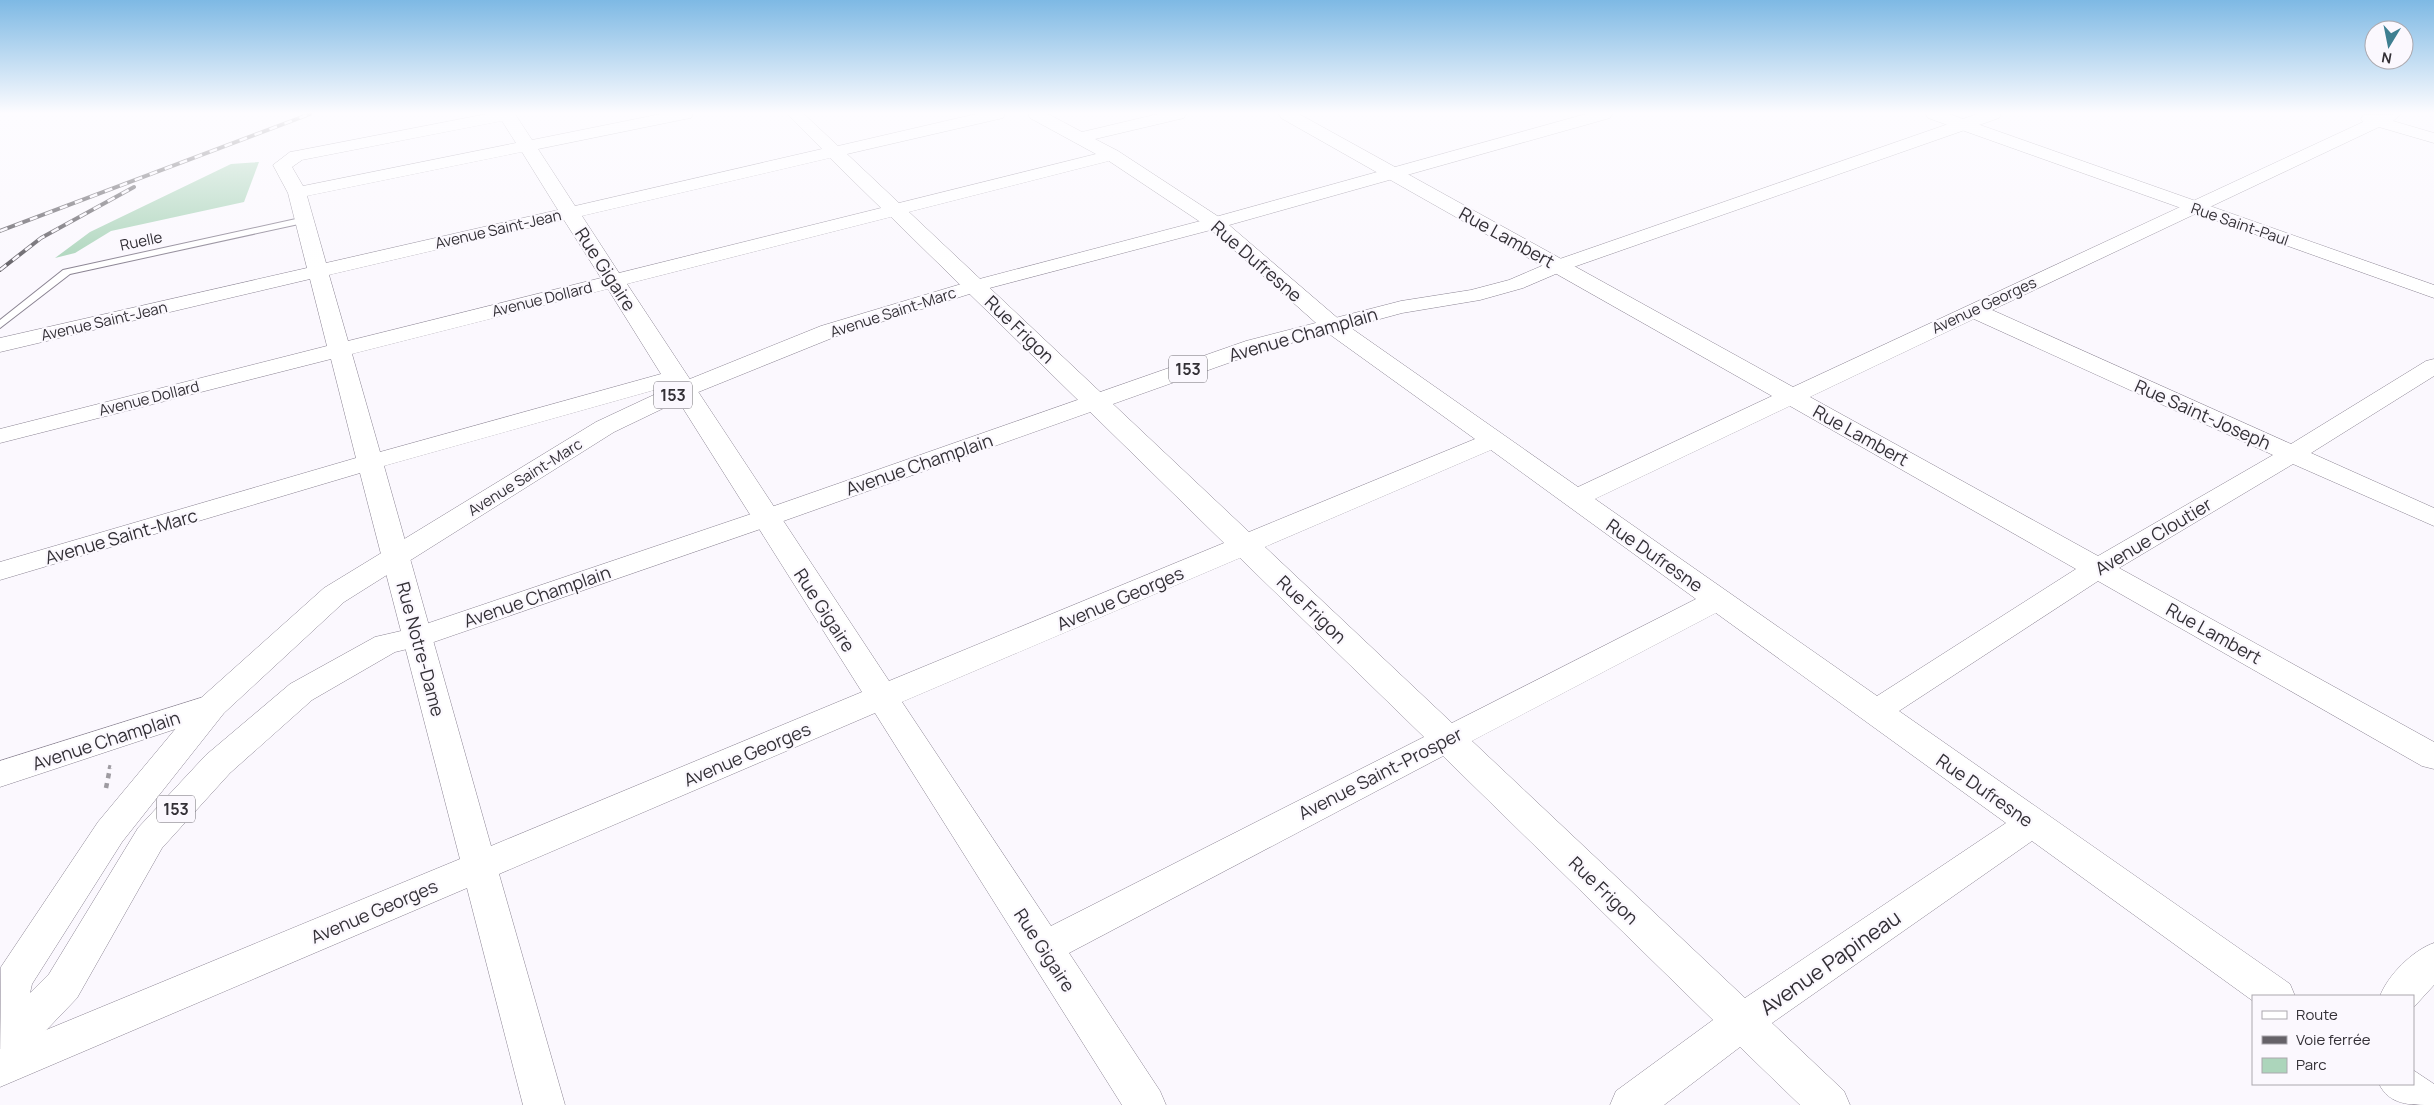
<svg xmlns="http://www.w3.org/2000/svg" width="2434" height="1105" font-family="Manrope,sans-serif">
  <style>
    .green { fill: #acd5bb }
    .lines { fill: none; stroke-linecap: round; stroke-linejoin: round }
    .service-casing { stroke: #8b8493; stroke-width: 2 }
    .minor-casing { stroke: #8b8493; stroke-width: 1 }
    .tertiary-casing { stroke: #8b8493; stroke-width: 1 }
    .primary-casing { stroke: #8b8493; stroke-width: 1 }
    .path-far1 { stroke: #9e9ba1; stroke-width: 3; stroke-dasharray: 4 4; stroke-linecap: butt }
    .path { stroke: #9e9ba1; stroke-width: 4.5; stroke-dasharray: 5 5; stroke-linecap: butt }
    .service { fill: #fff; fill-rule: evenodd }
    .minor { fill: #fff; fill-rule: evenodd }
    .tertiary { fill: #fff; fill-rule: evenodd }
    .primary { fill: #fff; fill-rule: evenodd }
    .rail-casing { stroke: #656268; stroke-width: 4 }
    .rail { stroke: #fbf8fe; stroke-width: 2.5; stroke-dasharray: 8; stroke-linecap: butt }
    .labels { text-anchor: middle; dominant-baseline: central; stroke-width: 4.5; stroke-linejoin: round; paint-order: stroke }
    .far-street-label { font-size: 15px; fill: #333036; stroke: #fbf8fe }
    .shield { fill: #fbf8fe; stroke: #6f6c72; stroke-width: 1 }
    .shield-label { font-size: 16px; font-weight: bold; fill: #333036 }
    .street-label { font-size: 18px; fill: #333036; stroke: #fbf8fe }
    .near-street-label { font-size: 21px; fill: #333036; stroke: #fbf8fe }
  </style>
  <rect width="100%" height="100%" fill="#fbf8fe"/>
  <path class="green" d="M259,162L244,202L111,231L75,253L55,258L90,232L231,164Z"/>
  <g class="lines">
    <g class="service-casing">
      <path id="service" d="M305,217L308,218V222L70,274L0,328V320L63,270Z"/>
    </g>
    <g class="minor-casing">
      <path id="minor" d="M487,114H515L532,140L661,114H693L691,118L685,119L538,149L575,206L822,149L787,114H804L838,146L976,114H1005L1003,118L847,154L899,203L1096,154L1030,118L1028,114H1048L1082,132L1158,114H1186L1184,118L1095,139L1118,151L1222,219L1341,321L1578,487L1772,396L1281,118L1279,114H1299L1793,387L2363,122L2361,119L2363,115L2401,114L2393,121L2434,133V143L2379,127L1992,310L2291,444L2426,361L2434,359V376L2311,453L2434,508V526L2293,464L2119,568L2434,742V769L2422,766L2098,581L1899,711L2290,984L2295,996H2253V1001L2032,841L1772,1023L1844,1091L1850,1105H1800L1740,1047L1664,1105H1610L1616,1091L1713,1020L1443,756L1069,953L1160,1091L1166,1105H1122L875,713L499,874L565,1105H523L467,888L0,1087V1049L460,859L360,473L0,580V562L356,458L331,359L0,443V429L327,346L310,279L0,352V338L307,268L288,193L273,165L290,152L296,151ZM502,121L516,143L303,186L292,167L302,160ZM522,152L558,210L326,263L307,196ZM830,158L881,208L619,273L582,216ZM1109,161L1208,227L1325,331L1475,439L1249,532L909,212ZM891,217L1224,543L889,681L627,284ZM564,220L601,278L348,341L329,275ZM608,289L661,374L380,452L352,354ZM1974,319L2273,455L2098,556L1810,397ZM669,386L862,692L491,846L384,466ZM1790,406L2076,569L1877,696L1595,499ZM1491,450L1696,599L1452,723L1265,547ZM1240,558L1424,737L1051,926L902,702ZM1716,613L2006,823L1745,998L1472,741Z
        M213,694L224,697L229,705L224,713L0,787V761Z
        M2434,943V985L2413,1008V996H2380C2388,975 2413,950 2434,943Z
        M2413,1070L2434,1084V1105C2408,1105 2390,1105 2379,1084H2413Z"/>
    </g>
    <g class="tertiary-casing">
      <path id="tertiary" d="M1926,114H1949L2434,285V298L1928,118Z"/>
    </g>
    <g class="primary-casing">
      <path id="primary" d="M1586,114H1612L1610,118L1222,227L982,290L837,336L691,395L614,432L344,602L224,713L122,842L32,984L30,993L49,974L138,828L206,755L290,684L375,637L414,628L757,512L1246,341L1401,301L1471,290L1509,280L1551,262L1977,114H2001L1999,118L1565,270L1523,288L1480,300L1402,313L1262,351L775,524L428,644L395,652L312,700L230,773L162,848L77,998L14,1064L0,1070L1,967L98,822L202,697L324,588L596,422L675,385L821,326L968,282L1208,219Z"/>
    </g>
    <path class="path-far1" d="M109,769L110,765"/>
    <path class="path" d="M106,788L110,768"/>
    <use href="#service" class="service"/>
    <use href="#minor" class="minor"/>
    <use href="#tertiary" class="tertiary"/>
    <use href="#primary" class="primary"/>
    <g class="rail-casing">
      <path id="rail" d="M0,231L310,114
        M0,270L41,238L134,187"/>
    </g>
    <use href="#rail" class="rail"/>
  </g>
  <linearGradient id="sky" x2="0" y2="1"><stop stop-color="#7eb9e4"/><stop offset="0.42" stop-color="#fdfcff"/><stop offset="1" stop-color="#fdfcff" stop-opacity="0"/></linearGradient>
  <rect width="2434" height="269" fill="url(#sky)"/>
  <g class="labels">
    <g class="far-street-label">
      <text transform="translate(2240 224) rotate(19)">Rue Saint-Paul</text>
      <text transform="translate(498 229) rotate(-13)">Avenue Saint-Jean</text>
      <text transform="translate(141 241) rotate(-12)">Ruelle</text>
      <text transform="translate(542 299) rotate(-14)">Avenue Dollard</text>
      <text transform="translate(1984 305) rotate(-25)">Avenue Georges</text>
      <text transform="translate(893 312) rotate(-18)">Avenue Saint-Marc</text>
      <text transform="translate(104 321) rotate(-13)">Avenue Saint-Jean</text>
      <text transform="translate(149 398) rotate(-14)">Avenue Dollard</text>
      <text transform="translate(525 477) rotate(-32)">Avenue Saint-Marc</text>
    </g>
    <g class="shield">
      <rect x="1169" y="355.5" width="38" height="27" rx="4"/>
      <rect x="654" y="381.5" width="38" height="27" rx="4"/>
      <rect x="157" y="795.5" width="38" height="27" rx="4"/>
    </g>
    <g class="shield-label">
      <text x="1188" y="369">153</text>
      <text x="673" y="395">153</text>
      <text x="176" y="809">153</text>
    </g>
    <g class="street-label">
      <text transform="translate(1507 237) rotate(29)">Rue Lambert</text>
      <text transform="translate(1257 261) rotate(41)">Rue Dufresne</text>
      <text transform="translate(606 269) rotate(57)">Rue Gigaire</text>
      <text transform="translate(1020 329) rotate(44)">Rue Frigon</text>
      <text transform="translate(1303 334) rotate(-16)">Avenue Champlain</text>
      <text transform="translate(2203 414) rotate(24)">Rue Saint-Joseph</text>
      <text transform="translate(1861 435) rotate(29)">Rue Lambert</text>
      <text transform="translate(919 464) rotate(-19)">Avenue Champlain</text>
      <text transform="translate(121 536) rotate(-16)">Avenue Saint-Marc</text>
      <text transform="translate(2153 536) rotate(-31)">Avenue Cloutier</text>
      <text transform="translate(1655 555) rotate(35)">Rue Dufresne</text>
      <text transform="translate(537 596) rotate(-19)">Avenue Champlain</text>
      <text transform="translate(1120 598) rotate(-23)">Avenue Georges</text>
      <text transform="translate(1312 609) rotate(44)">Rue Frigon</text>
      <text transform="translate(825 610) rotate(57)">Rue Gigaire</text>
      <text transform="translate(2214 633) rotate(29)">Rue Lambert</text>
      <text transform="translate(421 649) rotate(75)">Rue Notre-Dame</text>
      <text transform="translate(106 740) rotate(-18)">Avenue Champlain</text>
      <text transform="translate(747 754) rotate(-23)">Avenue Georges</text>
      <text transform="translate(1380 773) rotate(-27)">Avenue Saint-Prosper</text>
      <text transform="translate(1985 790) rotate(35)">Rue Dufresne</text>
      <text transform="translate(1604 890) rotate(44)">Rue Frigon</text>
      <text transform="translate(374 911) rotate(-23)">Avenue Georges</text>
      <text transform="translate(1045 950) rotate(57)">Rue Gigaire</text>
    </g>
    <g class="near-street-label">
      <text transform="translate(1830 962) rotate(-35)">Avenue Papineau</text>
    </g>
  </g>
  <rect x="2252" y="995" width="162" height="90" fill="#fbf8fe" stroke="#aba8ae"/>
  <rect x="2262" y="1011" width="25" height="8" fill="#ffffff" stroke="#aba8ae"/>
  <text x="2296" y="1020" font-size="15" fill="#333036">Route</text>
  <rect x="2262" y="1036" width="25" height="8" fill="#656268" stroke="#aba8ae"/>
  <text x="2296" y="1045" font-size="15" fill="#333036">Voie ferrée</text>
  <rect x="2262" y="1058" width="25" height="15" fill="#acd5bb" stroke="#aba8ae"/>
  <text x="2296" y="1070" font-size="15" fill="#333036">Parc</text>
  <g transform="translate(2389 45) rotate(190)"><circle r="24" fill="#fbf8fe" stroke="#aba8ae"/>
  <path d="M0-4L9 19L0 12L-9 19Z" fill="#3e7f91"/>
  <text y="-8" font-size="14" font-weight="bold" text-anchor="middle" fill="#333036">N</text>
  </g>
</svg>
